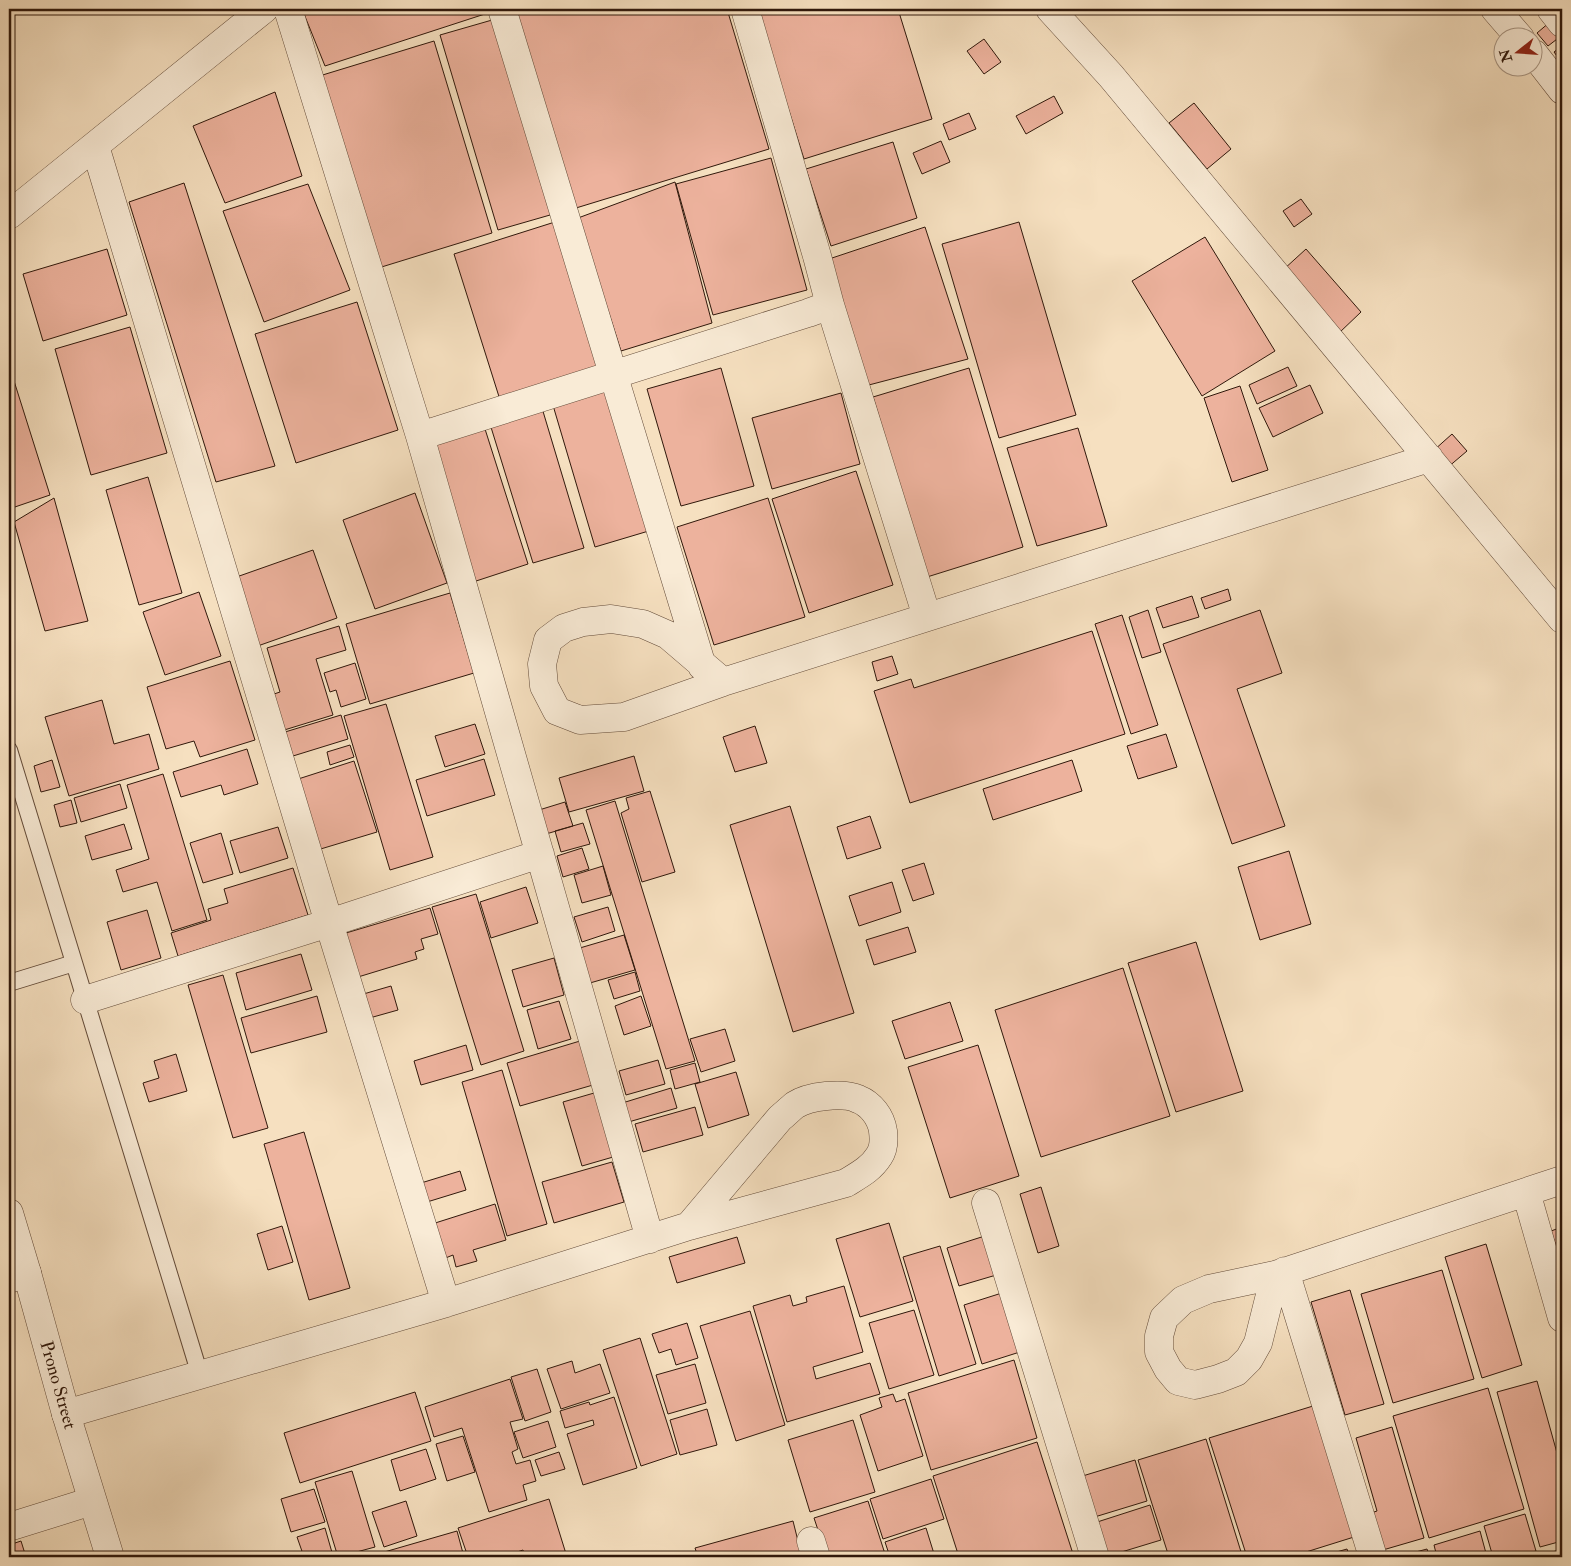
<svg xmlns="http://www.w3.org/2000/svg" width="1571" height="1566" font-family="'IM FELL Double Pica',serif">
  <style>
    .building { fill: #edb29d; stroke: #30180b }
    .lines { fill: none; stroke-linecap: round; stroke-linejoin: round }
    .service-casing { stroke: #624a38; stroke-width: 18 }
    .minor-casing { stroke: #624a38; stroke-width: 29 }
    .tertiary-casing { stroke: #624a38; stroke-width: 29 }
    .service { stroke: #f9ebd6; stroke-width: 16 }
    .minor { stroke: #f9ebd6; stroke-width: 28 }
    .tertiary { stroke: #f9ebd6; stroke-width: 28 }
    .labels { text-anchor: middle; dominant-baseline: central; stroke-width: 4.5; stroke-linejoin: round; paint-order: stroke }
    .street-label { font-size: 18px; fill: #30180b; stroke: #f9ebd6 }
  </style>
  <rect width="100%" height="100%" fill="#f6e0c0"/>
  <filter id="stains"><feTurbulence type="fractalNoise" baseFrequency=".004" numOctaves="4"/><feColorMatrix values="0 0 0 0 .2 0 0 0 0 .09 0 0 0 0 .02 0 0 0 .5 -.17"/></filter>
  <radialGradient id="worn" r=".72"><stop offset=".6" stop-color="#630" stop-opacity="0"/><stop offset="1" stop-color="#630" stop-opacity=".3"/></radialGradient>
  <path class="building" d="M302,9H490L491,12L325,66Z
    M530,9H727L769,149L576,208L517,13Z
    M757,9H898L932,119L804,159Z
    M499,18L557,213L498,230L440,35Z
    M1550,22L1561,36L1548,46L1537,33Z
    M984,39L1001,62L984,74L967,51Z
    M434,41L492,233L375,269L316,77Z
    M1562,46V63L1554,52Z
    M275,92L302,176L225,203L193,126Z
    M1054,96L1063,113L1026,134L1016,116Z
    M1194,103L1231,149L1207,169L1169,123Z
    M969,113L976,129L949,140L943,124Z
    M941,141L950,162L922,174L913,153Z
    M893,142L917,218L831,246L806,169Z
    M771,158L807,290L713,315L676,184Z
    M675,182L712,323L621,351L578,218Z
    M184,183L275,466L216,482L129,202Z
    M308,184L350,290L264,322L223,211Z
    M1301,199L1312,214L1294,227L1283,211Z
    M558,221L605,370L501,403L454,254Z
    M1019,222L1076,415L999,438L942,244Z
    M925,227L968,359L865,386L829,259Z
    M1205,237L1275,351L1202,396L1132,281Z
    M107,249L127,315L43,341L23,274Z
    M1306,249L1361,312L1339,333L1283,270Z
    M357,302L398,430L296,463L255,334Z
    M130,327L167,453L91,475L55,349Z
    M9,365L50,495L9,509Z
    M1288,367L1297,386L1257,404L1249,385Z
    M721,368L754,486L681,506L647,389Z
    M969,368L1023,547L927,577L873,397Z
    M1310,385L1323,413L1273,437L1259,408Z
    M609,386L652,530L595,547L552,402Z
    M1240,386L1268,470L1232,482L1204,398Z
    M841,393L860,464L772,489L752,418Z
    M542,408L584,548L533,563L490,424Z
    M1078,428L1107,526L1037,546L1007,448Z
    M485,429L528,564L470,583L428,447Z
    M1452,434L1467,451L1447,468L1433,451Z
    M856,471L893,585L809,613L772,499Z
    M148,477L182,593L139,605L106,490Z
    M415,493L447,583L375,609L343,520Z
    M54,498L88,621L45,631L14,522Z
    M768,498L805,617L714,645L677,527Z
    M313,550L337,618L252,648L228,580Z
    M1228,589L1231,600L1205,609L1201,598Z
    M199,592L221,656L165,675L143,612Z
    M450,593L474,673L370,704L346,624Z
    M1192,596L1199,617L1163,628L1156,608Z
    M1148,610L1161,652L1142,658L1129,617Z
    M1260,610L1282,673L1237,689L1285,826L1232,844L1163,644Z
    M1122,615L1158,725L1131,734L1095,624Z
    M339,626L346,650L316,659L333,715L281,731L271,695L280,692L267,648Z
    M1092,631L1125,734L910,803L874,691L911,679L914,688Z
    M892,656L898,674L877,681L872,662Z
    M230,661L255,740L200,757L194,741L166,749L147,687Z
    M355,663L366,699L341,707L336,690L330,692L324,673Z
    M102,700L114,744L149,734L159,769L69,796L45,717Z
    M386,704L433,857L390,870L344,716Z
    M341,715L348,739L293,756L285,732Z
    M475,724L485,754L445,767L435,736Z
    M755,726L767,763L735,772L723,737Z
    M1166,734L1177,767L1138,779L1127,746Z
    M350,745L354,757L330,765L327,752Z
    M247,749L258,784L224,795L221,785L181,797L173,772Z
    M634,756L644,791L569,812L559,778Z
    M484,759L495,795L427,816L416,780Z
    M52,760L60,787L41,792L34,766Z
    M1072,760L1082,791L993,820L983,789Z
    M354,761L377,832L314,851L292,781Z
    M163,774L207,920L172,931L157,882L123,892L116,870L149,859L127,785Z
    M120,784L127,808L81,822L74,798Z
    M650,791L675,872L642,882L621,813L629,809L626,798Z
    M71,800L77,823L60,827L54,805Z
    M615,801L695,1061L666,1069L586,810Z
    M565,802L573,826L546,834L539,810Z
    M790,806L854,1013L793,1032L730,825Z
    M870,816L881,848L847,859L837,827Z
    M583,823L590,844L561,852L555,831Z
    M124,824L132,849L92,860L85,836Z
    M278,827L288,858L240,873L230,841Z
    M221,833L233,874L203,883L190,843Z
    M582,848L589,869L563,877L557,856Z
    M1289,851L1311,924L1260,940L1238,867Z
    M924,863L934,894L913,901L902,870Z
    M603,866L611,895L582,903L574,875Z
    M293,868L308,915L178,956L171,933L211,920L208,909L228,903L224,889Z
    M892,882L901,912L859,926L849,896Z
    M526,887L538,923L491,938L480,902Z
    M476,894L524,1051L481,1065L432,907Z
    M608,907L615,931L582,942L574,917Z
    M430,908L438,934L421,939L424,949L415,952L417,959L358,977L346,933Z
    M147,910L161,958L121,970L107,922Z
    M908,927L916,952L874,965L866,940Z
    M624,935L635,970L583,985L573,950Z
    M1196,942L1243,1091L1176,1112L1128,963Z
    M301,954L312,990L246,1010L236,973Z
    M554,958L564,995L523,1007L512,970Z
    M1123,968L1170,1116L1041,1157L995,1010Z
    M635,972L640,991L614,999L608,980Z
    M223,975L268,1128L233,1138L188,985Z
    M391,986L398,1010L366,1019L360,995Z
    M317,996L327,1032L251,1053L241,1018Z
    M641,996L651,1026L624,1035L615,1006Z
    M559,1001L571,1039L538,1049L527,1010Z
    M950,1002L963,1041L905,1059L892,1021Z
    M725,1029L735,1061L701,1072L690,1039Z
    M580,1041L593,1085L520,1106L507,1063Z
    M466,1045L473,1070L421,1085L414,1061Z
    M978,1045L1019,1176L950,1198L908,1067Z
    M176,1054L187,1091L149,1102L143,1083L159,1078L154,1061Z
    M658,1060L665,1084L626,1095L619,1071Z
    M695,1063L700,1082L675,1089L670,1070Z
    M502,1070L547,1224L507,1236L462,1082Z
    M736,1072L749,1115L708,1128L695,1084Z
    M671,1088L677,1108L625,1123L619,1104Z
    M601,1091L620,1155L582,1166L563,1102Z
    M695,1107L703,1135L643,1152L635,1124Z
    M304,1132L350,1288L309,1300L264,1144Z
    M612,1162L624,1202L554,1223L542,1182Z
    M460,1171L466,1190L427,1202L421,1183Z
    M1041,1187L1059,1246L1038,1253L1020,1194Z
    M495,1204L506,1240L473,1250L477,1261L456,1267L453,1255L443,1259L432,1224Z
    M889,1223L913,1301L860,1317L836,1239Z
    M282,1226L293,1262L268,1270L257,1234Z
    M1562,1227V1264L1551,1231Z
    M991,1234L1003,1273L959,1286L947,1248Z
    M737,1237L745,1263L677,1283L669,1257Z
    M1486,1244L1522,1365L1482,1378L1445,1257Z
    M940,1246L976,1364L939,1376L903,1257Z
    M1442,1270L1474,1379L1393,1403L1361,1294Z
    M844,1286L863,1352L813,1367L816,1379L870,1363L880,1394L787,1422L753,1306L790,1295L793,1306L807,1302L806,1297Z
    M1350,1290L1384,1404L1345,1415L1311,1302Z
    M1005,1292L1023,1351L982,1364L964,1305Z
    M914,1310L934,1375L889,1389L869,1323Z
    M750,1311L785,1425L736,1441L700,1326Z
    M687,1323L698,1358L676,1365L671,1349L659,1353L652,1334Z
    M640,1338L677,1454L641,1466L603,1350Z
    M1014,1360L1037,1438L931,1470L908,1393Z
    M572,1361L575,1373L600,1364L610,1393L561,1409L547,1369Z
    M695,1364L706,1403L668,1414L656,1375Z
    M537,1369L551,1412L525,1421L511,1377Z
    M510,1379L523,1419L510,1422L518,1449L512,1452L516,1464L530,1460L536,1481L523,1485L527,1500L489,1512L462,1428L434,1437L425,1407Z
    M1537,1381L1562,1471V1541L1540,1547L1497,1392Z
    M1488,1388L1524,1509L1429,1538L1393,1416Z
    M415,1392L431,1441L300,1483L284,1433Z
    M893,1394L896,1402L905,1399L923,1456L878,1471L860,1415L882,1407L879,1398Z
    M614,1397L637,1468L583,1485L567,1434L594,1425L593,1420L565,1428L560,1411L589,1402L590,1405Z
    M1313,1406L1354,1537L1290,1557H1247L1209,1438Z
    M707,1409L717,1445L680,1455L670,1420Z
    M853,1420L875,1492L810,1512L788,1440Z
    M548,1421L556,1447L523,1458L514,1432Z
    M1392,1427L1424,1538L1376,1552L1365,1515L1377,1511L1356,1438Z
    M463,1436L475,1472L447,1481L436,1444Z
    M1206,1439L1242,1555L1244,1557H1169L1138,1460Z
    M1037,1442L1074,1557H959L933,1476Z
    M426,1449L436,1479L400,1491L391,1460Z
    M559,1452L565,1469L541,1476L535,1460Z
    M1135,1460L1147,1501L1088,1519L1076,1478Z
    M352,1471L375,1547L338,1557L315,1482Z
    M931,1479L944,1519L883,1539L870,1499Z
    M314,1489L325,1522L291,1532L281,1499Z
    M549,1499L567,1557H525L523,1550L502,1557H468L458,1528Z
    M406,1501L417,1536L384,1547L372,1512Z
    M868,1501L886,1557H827L814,1518Z
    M1150,1505L1161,1540L1105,1557L1091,1524Z
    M1525,1514L1536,1551L1514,1557H1493L1484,1526Z
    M793,1521L802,1557H698L695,1548Z
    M325,1528L333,1556L304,1557L297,1537Z
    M926,1528L935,1557H890L885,1542Z
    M457,1531L464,1557H367Z
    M1480,1531L1487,1557H1437L1434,1545Z
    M21,1541L26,1557H9V1545Z
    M1347,1549L1350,1557H1319Z
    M1427,1549L1430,1557H1397Z
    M1562,1549V1557H1547L1546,1554Z"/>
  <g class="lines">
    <g class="service-casing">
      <path id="service" d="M9,750L200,1375
        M9,983L74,963"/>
    </g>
    <g class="minor-casing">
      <path id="minor" d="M288,9L420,436L650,1239
        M502,9L702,666
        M1050,9L1111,76L1562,619
        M1551,9L1562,23
        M95,146L329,923L446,1303
        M9,215L264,9
        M830,305L927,617
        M420,436L808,313L830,305L817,256L745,9
        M723,682L668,635L643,624L611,619L583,622L564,628L548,640L542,664L544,686L557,711L580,720L624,717L723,682L1429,458
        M85,1000L329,923L540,854
        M1526,1192L1562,1318
        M986,1203L1095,1557
        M1285,1271L1373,1557
        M1275,1275L1258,1343L1249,1359L1236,1372L1218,1379L1195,1385L1178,1381L1168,1369L1159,1352V1336L1164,1318L1183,1300L1209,1289L1275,1275L1562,1180
        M9,1279L27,1273
        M66,1414L446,1303L689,1226L846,1183C859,1175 871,1169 879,1156C884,1149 884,1139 883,1131C881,1117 871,1104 858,1099C843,1092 809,1096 795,1105C790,1109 785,1114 780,1118L689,1226
        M9,1527L92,1501
        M811,1541L816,1557"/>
    </g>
    <g class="tertiary-casing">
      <path id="tertiary" d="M1495,9L1520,38
        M1534,54L1562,90
        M9,1213L27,1273L66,1414L110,1557"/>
    </g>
    <use href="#service" class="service"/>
    <use href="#minor" class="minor"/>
    <use href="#tertiary" class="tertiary"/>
  </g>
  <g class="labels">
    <g class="street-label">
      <text transform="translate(58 1385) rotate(74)">Prono Street</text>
    </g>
  </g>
  <rect width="1571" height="1566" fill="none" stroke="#f6e0c0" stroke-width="30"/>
  <rect x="10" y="10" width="1551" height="1546" fill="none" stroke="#30180b" stroke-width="2.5"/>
  <rect x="15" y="15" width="1541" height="1536" fill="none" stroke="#30180b"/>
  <g transform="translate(1518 52) rotate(253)"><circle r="24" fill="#f9ebd6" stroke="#a99785"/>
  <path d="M0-4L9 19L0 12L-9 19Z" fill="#8f2418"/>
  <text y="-8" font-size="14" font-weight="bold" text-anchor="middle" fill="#30180b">N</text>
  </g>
  <rect width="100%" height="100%" filter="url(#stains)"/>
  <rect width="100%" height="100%" fill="url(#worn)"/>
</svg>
